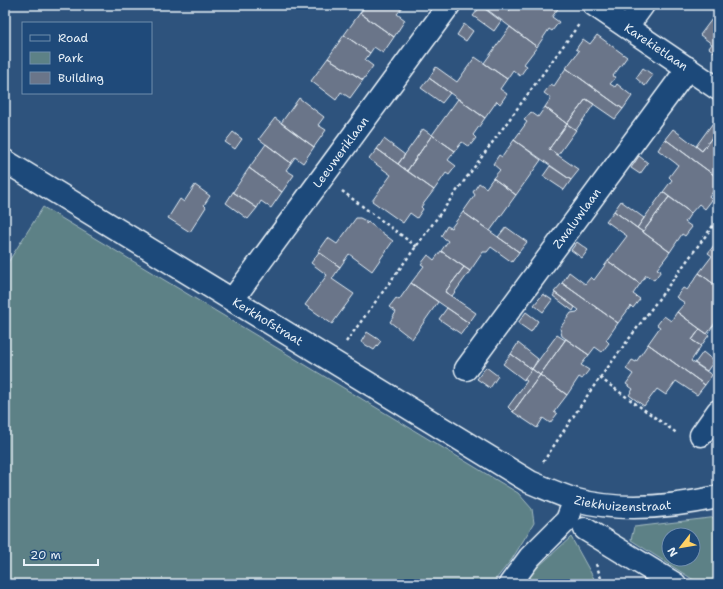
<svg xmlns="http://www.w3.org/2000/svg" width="723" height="589" font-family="'Shantell Sans',sans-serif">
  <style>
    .green { fill: #5d8186; stroke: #a2b9bf; fill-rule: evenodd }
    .building { fill: #6a7589; stroke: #e8f1f8 }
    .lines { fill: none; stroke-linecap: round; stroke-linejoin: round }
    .minor-casing { stroke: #e8f1f8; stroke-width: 25 }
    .path { stroke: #e8f1f8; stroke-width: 2.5; stroke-dasharray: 3 3; stroke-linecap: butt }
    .minor { stroke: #1f4a7a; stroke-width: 22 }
    .labels { text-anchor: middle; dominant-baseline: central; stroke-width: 3; stroke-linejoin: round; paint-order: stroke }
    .street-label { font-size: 12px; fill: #e8f1f8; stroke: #1f4a7a }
  </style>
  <rect width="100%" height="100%" fill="#2e537d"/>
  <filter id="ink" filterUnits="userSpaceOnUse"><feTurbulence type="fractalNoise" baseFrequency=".025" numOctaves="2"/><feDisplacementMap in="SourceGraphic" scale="8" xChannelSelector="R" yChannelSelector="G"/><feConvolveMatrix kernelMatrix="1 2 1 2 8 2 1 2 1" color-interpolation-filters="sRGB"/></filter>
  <g filter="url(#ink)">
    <path class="green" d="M43,207L518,493L532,509L534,523L512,559L492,584H5V267Z
      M718,517V584H700L631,540L634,527ZM669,535H693V559H669Z
      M571,537L597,584H522L527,577Z"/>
    <path class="building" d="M366,5H400L403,7L397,14L405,20L394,37L360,13Z
      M481,5H501L509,11L513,5H555L559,7L552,17L559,22L552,31L549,29L537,47Z
      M481,6L501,21L494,31L473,16Z
      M718,11V53L717,54L709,48L712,44L700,35Z
      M360,13L394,37L383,53L374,47L370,53L344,35Z
      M464,24L473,31L466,41L457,35Z
      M510,27L537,47L524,64L527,66L520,76L513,70L507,79L484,63Z
      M344,35L370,53L365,60L373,66L363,80L328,58Z
      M597,35L627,57L613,76L616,77L610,84L615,87L617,84L632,96L623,109L566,68L579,51L576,49L583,39L590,44Z
      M475,57L507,79L500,89L507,94L500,104L497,101L485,118L429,78L436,67L457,82Z
      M328,58L363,80L350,98L341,92L336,100L311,81Z
      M566,68L623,109L615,119L586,99L567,124L545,107L551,98L544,93L551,84L554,86Z
      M643,68L653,75L645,86L636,78Z
      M429,78L450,93L442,103L421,88Z
      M299,98L324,117L318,125L326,130L314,147L281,123Z
      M458,99L485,118L473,135L476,138L469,147L462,142L455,151L432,135Z
      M586,99L594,104L576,130L567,124Z
      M545,107L567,124L549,149L579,170L571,180L514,140L527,122L524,120L531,112L538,117Z
      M275,118L314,147L303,163L295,157L291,163L259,139Z
      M715,120L718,122V129L702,151L696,146Z
      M567,124L576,130L558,155L549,149Z
      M423,129L432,135L407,171L398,164Z
      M673,129L702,151L718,129V178L665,139Z
      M233,132L242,139L235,149L225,142Z
      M432,135L455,151L448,160L456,166L449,175L446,173L434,190L407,171Z
      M384,139L405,155L398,164L377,149Z
      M665,139L718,178V185L709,197L712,200L705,209L699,204L691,213L663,192L672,180L669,177L678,165L658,150Z
      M514,140L541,160L516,195L493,178L500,170L493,164L499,155L502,157Z
      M266,144L291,163L286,170L294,175L282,192L249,168Z
      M377,149L434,190L421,207L423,209L417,218L410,213L403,223L372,201L391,175L369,159Z
      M639,156L648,163L640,174L631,168Z
      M550,166L571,180L564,190L543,176Z
      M249,168L282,192L271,208L261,201L257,208L233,192Z
      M493,178L516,195L490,231L463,212L475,195L473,192L479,183L486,188Z
      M195,185L210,196L204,205L206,207L190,232L168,218L180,199L184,202Z
      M233,192L257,208L248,219L226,203Z
      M663,192L669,197L643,232L637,228Z
      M669,197L691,213L685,222L692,227L685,236L682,234L670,252L643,232Z
      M621,201L644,218L637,228L614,211Z
      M614,211L670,252L657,269L661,271L654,280L646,275L640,284L608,261L627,236L606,221Z
      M463,212L519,252L512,262L491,247L487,252H483L470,271L441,251L448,241L441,236L447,226L451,228Z
      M356,218H360L366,221V224L368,222L393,241L372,271L349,254L340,267L318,252L328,238L337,244Z
      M506,227L527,242L519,252L498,237Z
      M577,242L588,250L582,258L571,250Z
      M715,244L718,246V287L699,273L712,256L708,253Z
      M441,251L464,267L445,292L476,313L469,323L411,283L424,266L421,264L428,255L434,260Z
      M319,252L340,267L332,279L354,294L332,324L305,305L327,275L311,263Z
      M608,261L640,284L633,294L640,299L633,308L631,306L618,323L562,283L569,272L585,284L591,277L594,280Z
      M464,267L470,271L452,296L445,292Z
      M699,273L718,287V319L707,334L677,312L685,303L676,297L683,288L687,290Z
      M411,283L438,302L412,339L390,322L396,312L389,307L396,298L399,300Z
      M562,283L618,323L606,340L609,343L602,352L595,347L589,355L562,336L560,328L571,313L577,312L579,310L554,292Z
      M555,293L575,307L573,311L553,296Z
      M543,294L552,300L543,312L534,305Z
      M447,308L469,323L461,334L439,319Z
      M526,312L538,321L531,332L518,323Z
      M677,312L700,329L692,340L701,346L691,361L712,375L705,385L648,344L660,327L657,325L664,316L671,321Z
      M700,329L709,335L701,346L692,340Z
      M367,332L381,341L374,350L361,342Z
      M557,335L565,340L540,375L532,369Z
      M566,339L589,355L581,365L589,370L582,379L579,377L567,395L540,375Z
      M518,343L538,359L532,369L511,354Z
      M648,344L705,385L697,395L676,381L666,395L657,389L644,406L629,395L633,389L626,384L633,374L626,369L632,360L636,362Z
      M703,352L714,361L707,371L695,363Z
      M511,354L532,369L524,380L503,364Z
      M718,366V375L714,372Z
      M486,367L498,376L490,388L477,379Z
      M532,369L540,375L513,412L508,407L527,381L524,379Z
      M540,375L567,395L554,412L557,414L550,423L543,418L537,428L513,412Z"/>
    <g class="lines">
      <g class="minor-casing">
        <g id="minor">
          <path id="s1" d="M594,5L718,89"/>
          <path d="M627,27L643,5"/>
          <path id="s2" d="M5,161L530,482C545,488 560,495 576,500C621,512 672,507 718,497"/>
          <path id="s3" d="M233,299L449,5"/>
          <path id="s4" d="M466,369L688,68"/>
          <path d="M701,435L718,411"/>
          <path d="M585,529L675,584"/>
          <path d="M510,584L530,557L567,520L575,500"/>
        </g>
      </g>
      <path class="path" d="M342,191L417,247
        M346,342L580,23
        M600,378L678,434
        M543,462L591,390L718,219
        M596,564L603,584"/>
      <use href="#minor" class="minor"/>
    </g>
  </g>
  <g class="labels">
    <g class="street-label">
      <text stroke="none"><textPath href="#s1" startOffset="75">Karekietlaan</textPath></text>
      <text stroke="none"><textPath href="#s3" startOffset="182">Leeuweriklaan</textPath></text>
      <text stroke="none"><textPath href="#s4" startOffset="187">Zwaluwlaan</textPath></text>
      <text stroke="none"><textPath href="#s2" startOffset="308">Kerkhofstraat</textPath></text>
      <text stroke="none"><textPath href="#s2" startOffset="712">Ziekhuizenstraat</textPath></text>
    </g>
  </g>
  <rect width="723" height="589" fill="none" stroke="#1f4a7a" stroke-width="20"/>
  <rect x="10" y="10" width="703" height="569" fill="none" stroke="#e8f1f8" stroke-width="1.5" filter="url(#ink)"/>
  <rect x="22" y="22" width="130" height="72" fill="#1f4a7a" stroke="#6f8dac"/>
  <rect x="30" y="35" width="20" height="6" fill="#1f4a7a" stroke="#6f8dac"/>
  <text x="58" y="42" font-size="12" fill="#e8f1f8">Road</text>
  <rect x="30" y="52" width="20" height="12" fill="#5d8186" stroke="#6f8dac"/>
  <text x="58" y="62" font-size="12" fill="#e8f1f8">Park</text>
  <rect x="30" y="72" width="20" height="12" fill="#6a7589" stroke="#6f8dac"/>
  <text x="58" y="82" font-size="12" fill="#e8f1f8">Building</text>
  <g transform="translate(681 547) rotate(239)"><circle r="19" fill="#1f4a7a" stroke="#6f8dac"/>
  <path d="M0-3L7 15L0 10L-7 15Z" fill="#ffd166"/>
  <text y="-6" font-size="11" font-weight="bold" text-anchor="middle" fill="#e8f1f8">N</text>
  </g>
  <path d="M24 559v6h74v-6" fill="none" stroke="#e8f1f8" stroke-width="2"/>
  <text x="30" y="559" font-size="12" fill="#e8f1f8" stroke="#1f4a7a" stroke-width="3" paint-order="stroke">20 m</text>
</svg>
